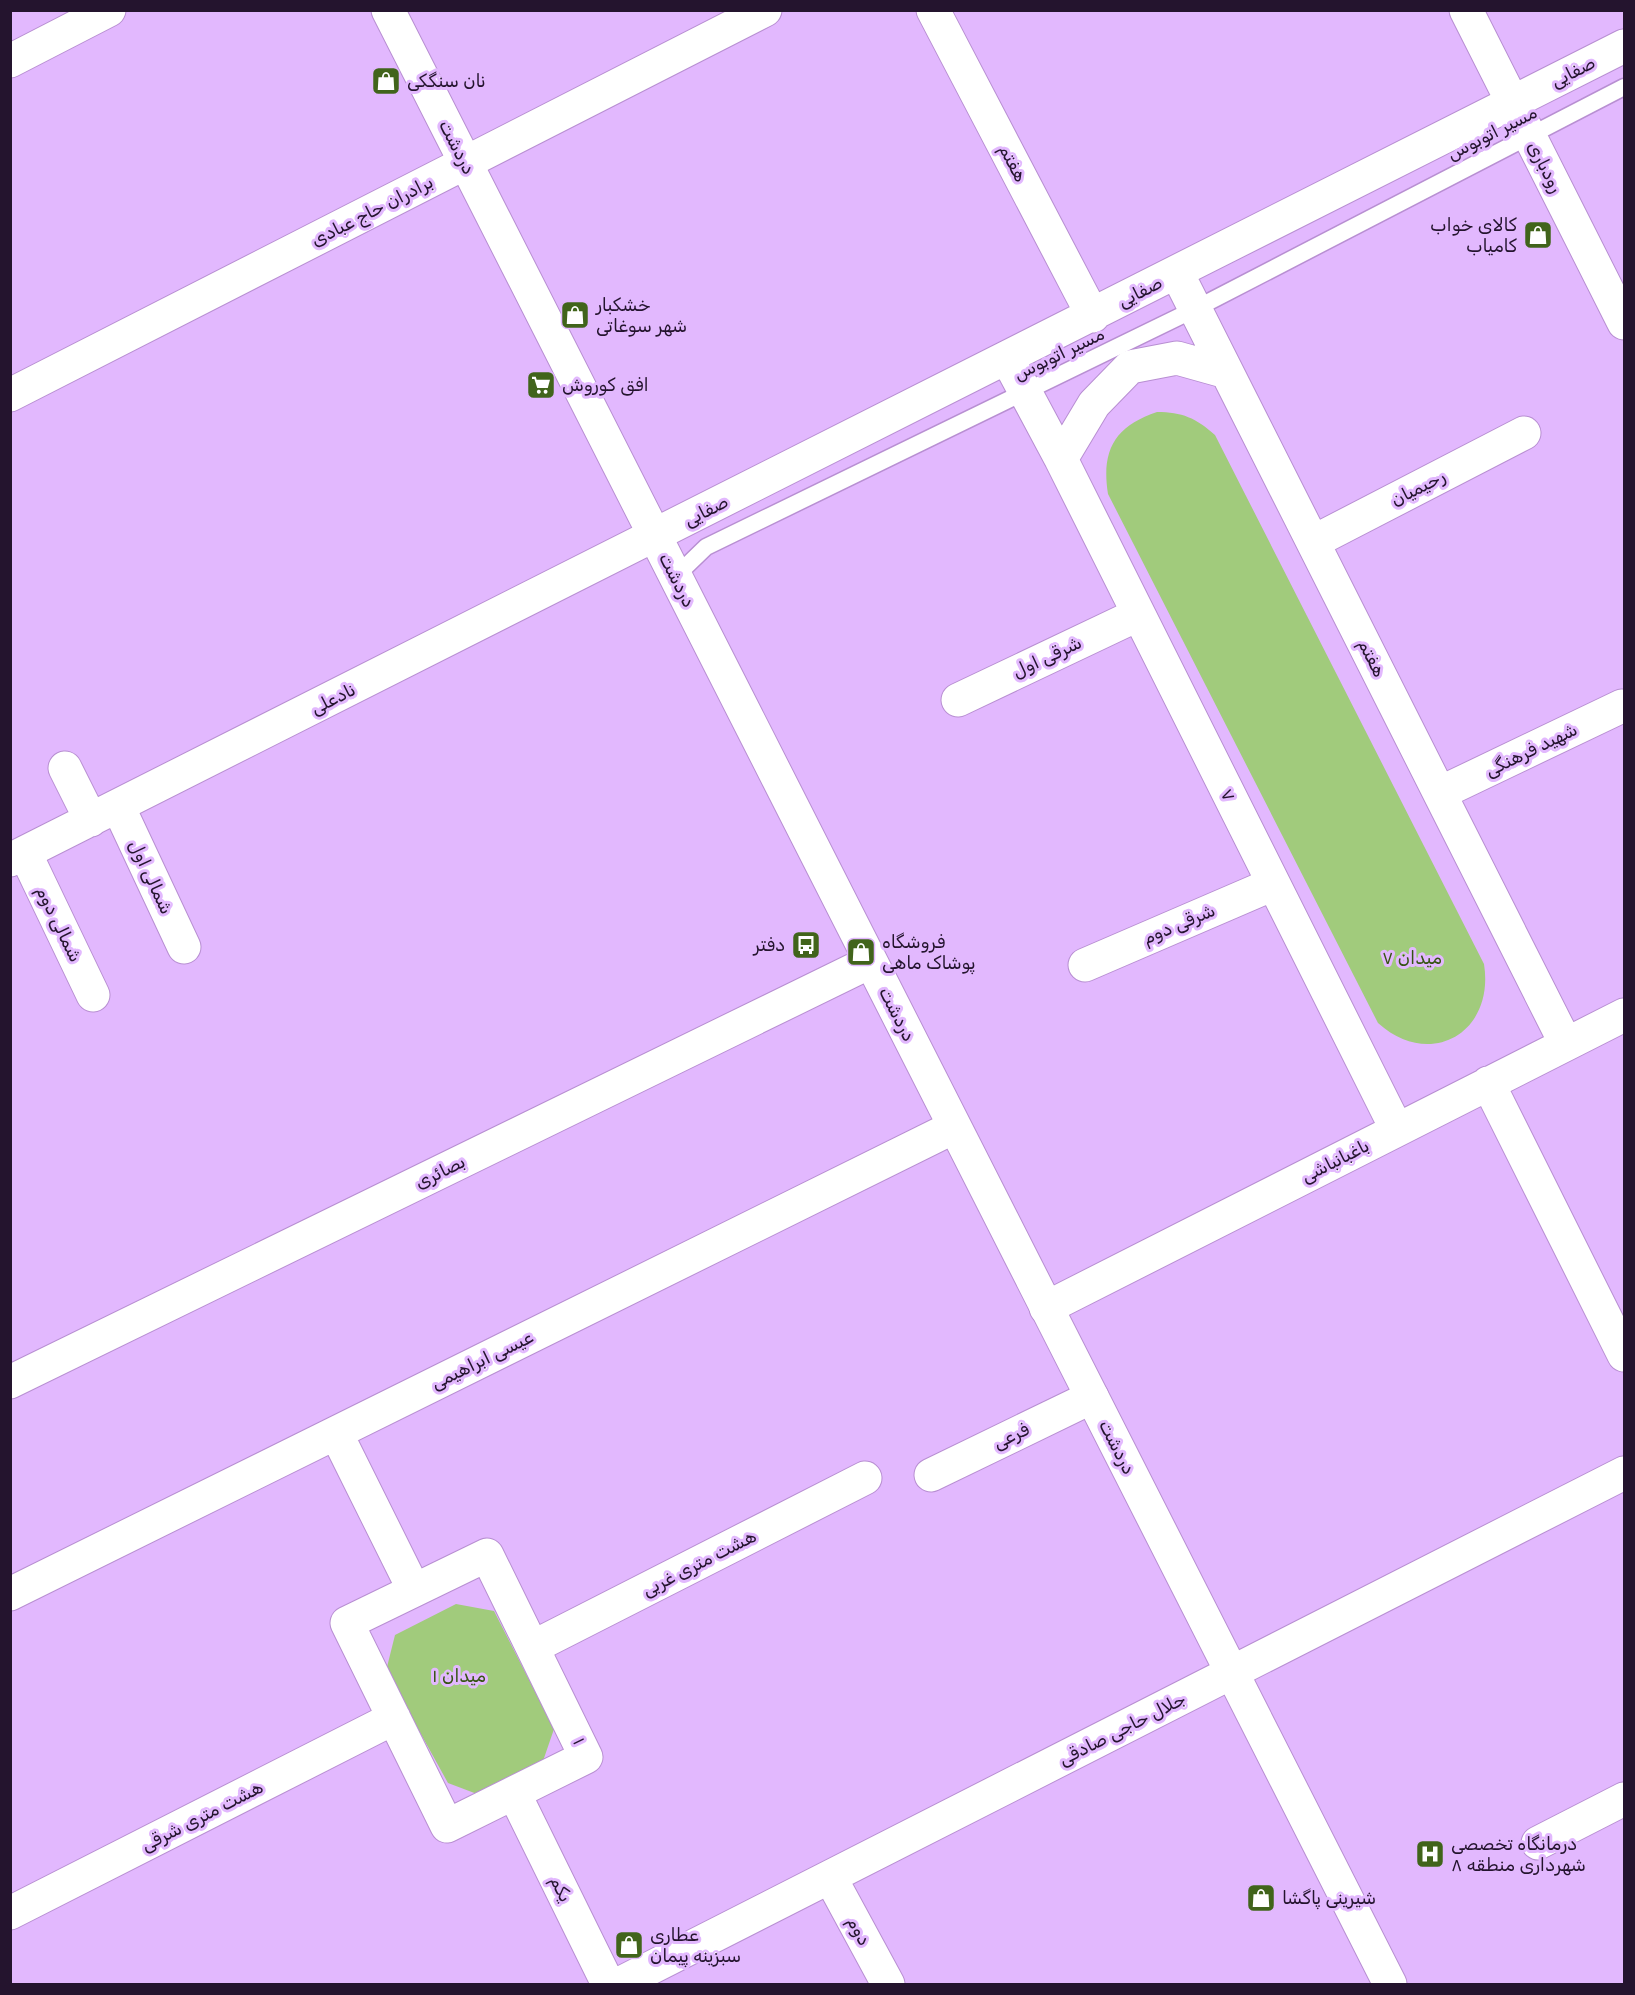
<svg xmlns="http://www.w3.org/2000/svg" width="1635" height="1995" font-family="Rubik,'Noto Naskh Arabic',sans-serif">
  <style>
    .park { fill: #a1cb7c }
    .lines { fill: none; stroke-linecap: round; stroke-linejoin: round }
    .service-casing { stroke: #b88fd2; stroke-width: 19 }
    .minor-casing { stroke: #b88fd2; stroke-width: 35 }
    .secondary-casing { stroke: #b88fd2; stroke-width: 35 }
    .service { stroke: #fff; stroke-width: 16 }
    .minor { stroke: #fff; stroke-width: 33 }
    .secondary { stroke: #fff; stroke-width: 33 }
    .labels { text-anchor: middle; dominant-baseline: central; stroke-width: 6; stroke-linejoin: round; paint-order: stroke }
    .street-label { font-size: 18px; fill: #24142e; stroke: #e2b8fe }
    .poi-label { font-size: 18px; fill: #24142e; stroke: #e2b8fe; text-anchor: start }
    .park-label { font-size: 18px; fill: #355412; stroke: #e2b8fe }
  </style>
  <rect width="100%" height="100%" fill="#e2b8fe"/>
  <path class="park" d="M1157,412C1182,412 1196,418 1215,435L1484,964C1495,1033 1430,1070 1378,1023L1108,494C1101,450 1115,426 1157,412Z
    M456,1604L494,1611L554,1729L543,1761L477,1794L448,1783L386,1671L395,1635Z"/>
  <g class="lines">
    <g class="service-casing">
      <path id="service" d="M675,577L706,547L1195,309L1624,87"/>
    </g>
    <g class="minor-casing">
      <path id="minor" d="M933,10L1093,316
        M1466,10L1624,323
        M10,61L109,10
        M1177,273L1566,1044
        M1007,358L1061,459
        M1227,372L1177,358L1130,367L1094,404L1061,459L1397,1130
        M10,395L765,10
        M1313,542L1524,433
        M958,700L1137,615
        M65,768L91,820
        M1440,793L1622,706
        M118,806L184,947
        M25,853L93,995
        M10,860L1624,46
        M1085,965L1273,884
        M1488,1083L1624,1355
        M1046,1308L1624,1015
        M10,1382L870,962
        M336,1433L414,1590
        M931,1475L1092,1397
        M487,1555L586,1757L447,1826L347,1623Z
        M10,1594L954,1127
        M533,1647L865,1478
        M514,1793L608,1984
        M1538,1843L1624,1799
        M830,1877L888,1984
        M10,1913L394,1718
        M619,1984L1624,1473"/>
    </g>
    <g class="secondary-casing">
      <path id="secondary" d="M388,10L1390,1984"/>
    </g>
    <use href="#service" class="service"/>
    <use href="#minor" class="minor"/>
    <use href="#secondary" class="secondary"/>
  </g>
  <defs>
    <g id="shop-square" transform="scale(1.5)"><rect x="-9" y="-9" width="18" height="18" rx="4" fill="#41641b" stroke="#e2b8fe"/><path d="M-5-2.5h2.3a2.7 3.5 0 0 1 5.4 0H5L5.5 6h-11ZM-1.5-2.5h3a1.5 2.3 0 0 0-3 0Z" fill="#fff"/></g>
    <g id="supermarket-square" transform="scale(1.5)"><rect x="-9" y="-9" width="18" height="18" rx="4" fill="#41641b" stroke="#e2b8fe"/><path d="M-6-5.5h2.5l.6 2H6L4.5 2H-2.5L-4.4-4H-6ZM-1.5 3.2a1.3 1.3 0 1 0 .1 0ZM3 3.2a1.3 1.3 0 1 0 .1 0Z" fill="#fff"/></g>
    <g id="bus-square" transform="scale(1.5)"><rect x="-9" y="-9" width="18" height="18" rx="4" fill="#41641b" stroke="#e2b8fe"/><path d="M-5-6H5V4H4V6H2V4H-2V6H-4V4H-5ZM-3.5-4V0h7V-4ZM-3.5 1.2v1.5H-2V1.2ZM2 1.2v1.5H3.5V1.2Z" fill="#fff"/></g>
    <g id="hospital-square" transform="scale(1.5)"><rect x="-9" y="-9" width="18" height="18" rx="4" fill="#41641b" stroke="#e2b8fe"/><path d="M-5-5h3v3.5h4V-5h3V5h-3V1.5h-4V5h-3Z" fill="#fff"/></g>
  </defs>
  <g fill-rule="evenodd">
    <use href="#shop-square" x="386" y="81"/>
    <use href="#shop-square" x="1538" y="235"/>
    <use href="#shop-square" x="575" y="315"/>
    <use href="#supermarket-square" x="541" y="385"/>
    <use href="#bus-square" x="806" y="945"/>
    <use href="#shop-square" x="861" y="952"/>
    <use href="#hospital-square" x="1430" y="1854"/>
    <use href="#shop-square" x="1261" y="1898"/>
    <use href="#shop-square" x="629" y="1945"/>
  </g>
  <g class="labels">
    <g class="street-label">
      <text transform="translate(1573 72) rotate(-27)">صفایی</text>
      <text transform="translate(1492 133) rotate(-27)">مسیر اتوبوس</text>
      <text transform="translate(457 147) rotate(63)">دردشت</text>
      <text transform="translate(1013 163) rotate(62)">هفتم</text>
      <text transform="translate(1545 167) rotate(63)">رودباری</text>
      <text transform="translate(372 211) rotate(-27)">برادران حاج عبادی</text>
      <text transform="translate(1140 292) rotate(-27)">صفایی</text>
      <text transform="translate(1059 354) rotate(-26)">مسیر اتوبوس</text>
      <text transform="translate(1418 488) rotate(-27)">رحیمیان</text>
      <text transform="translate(706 511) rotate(-27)">صفایی</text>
      <text transform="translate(677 580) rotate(63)">دردشت</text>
      <text transform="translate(1047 657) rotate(-25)">شرقی اول</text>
      <text transform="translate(1372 658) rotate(63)">هفتم</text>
      <text transform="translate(333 699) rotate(-27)">نادعلی</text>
      <text transform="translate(1531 750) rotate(-26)">شهید فرهنگی</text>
      <text transform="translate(1228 795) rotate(63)">۷</text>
      <text transform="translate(151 877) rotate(65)">شمالی اول</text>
      <text transform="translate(59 924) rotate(64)">شمالی دوم</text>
      <text transform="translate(1179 924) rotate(-23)">شرقی دوم</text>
      <text transform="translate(897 1014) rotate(63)">دردشت</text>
      <text transform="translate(1335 1161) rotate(-27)">باغبانباشی</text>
      <text transform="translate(440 1172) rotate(-26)">بصائری</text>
      <text transform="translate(482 1360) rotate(-26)">عیسی ابراهیمی</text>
      <text transform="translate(1011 1436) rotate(-26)">فرعی</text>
      <text transform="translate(1117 1447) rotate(63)">دردشت</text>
      <text transform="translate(699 1563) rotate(-27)">هشت متری غربی</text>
      <text transform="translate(1122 1729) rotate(-27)">جلال حاجی صادقی</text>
      <text transform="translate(579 1741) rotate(64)">۱</text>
      <text transform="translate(202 1816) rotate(-27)">هشت متری شرقی</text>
      <text transform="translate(561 1889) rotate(64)">یکم</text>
      <text transform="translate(859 1931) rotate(62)">دوم</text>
    </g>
    <g class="poi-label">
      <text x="407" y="81">نان سنگکی</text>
      <text x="1517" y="225" text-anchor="end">کالای خواب<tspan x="1517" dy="21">کامیاب</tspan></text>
      <text x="596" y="305">خشکبار<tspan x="596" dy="21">شهر سوغاتی</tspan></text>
      <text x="562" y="385">افق کوروش</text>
      <text x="882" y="942">فروشگاه<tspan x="882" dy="21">پوشاک ماهی</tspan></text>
      <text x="785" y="945" text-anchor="end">دفتر</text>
      <text x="1451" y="1844">درمانگاه تخصصی<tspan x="1451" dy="21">شهرداری منطقه ۸</tspan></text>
      <text x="1282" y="1898">شیرینی پاگشا</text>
      <text x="650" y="1935">عطاری<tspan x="650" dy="21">سبزینه پیمان</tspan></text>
    </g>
    <g class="park-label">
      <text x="1412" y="958">میدان ۷</text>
      <text x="459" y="1676">میدان ۱</text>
    </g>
  </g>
  <rect width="1635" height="1995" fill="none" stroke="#24142e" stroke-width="24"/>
</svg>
